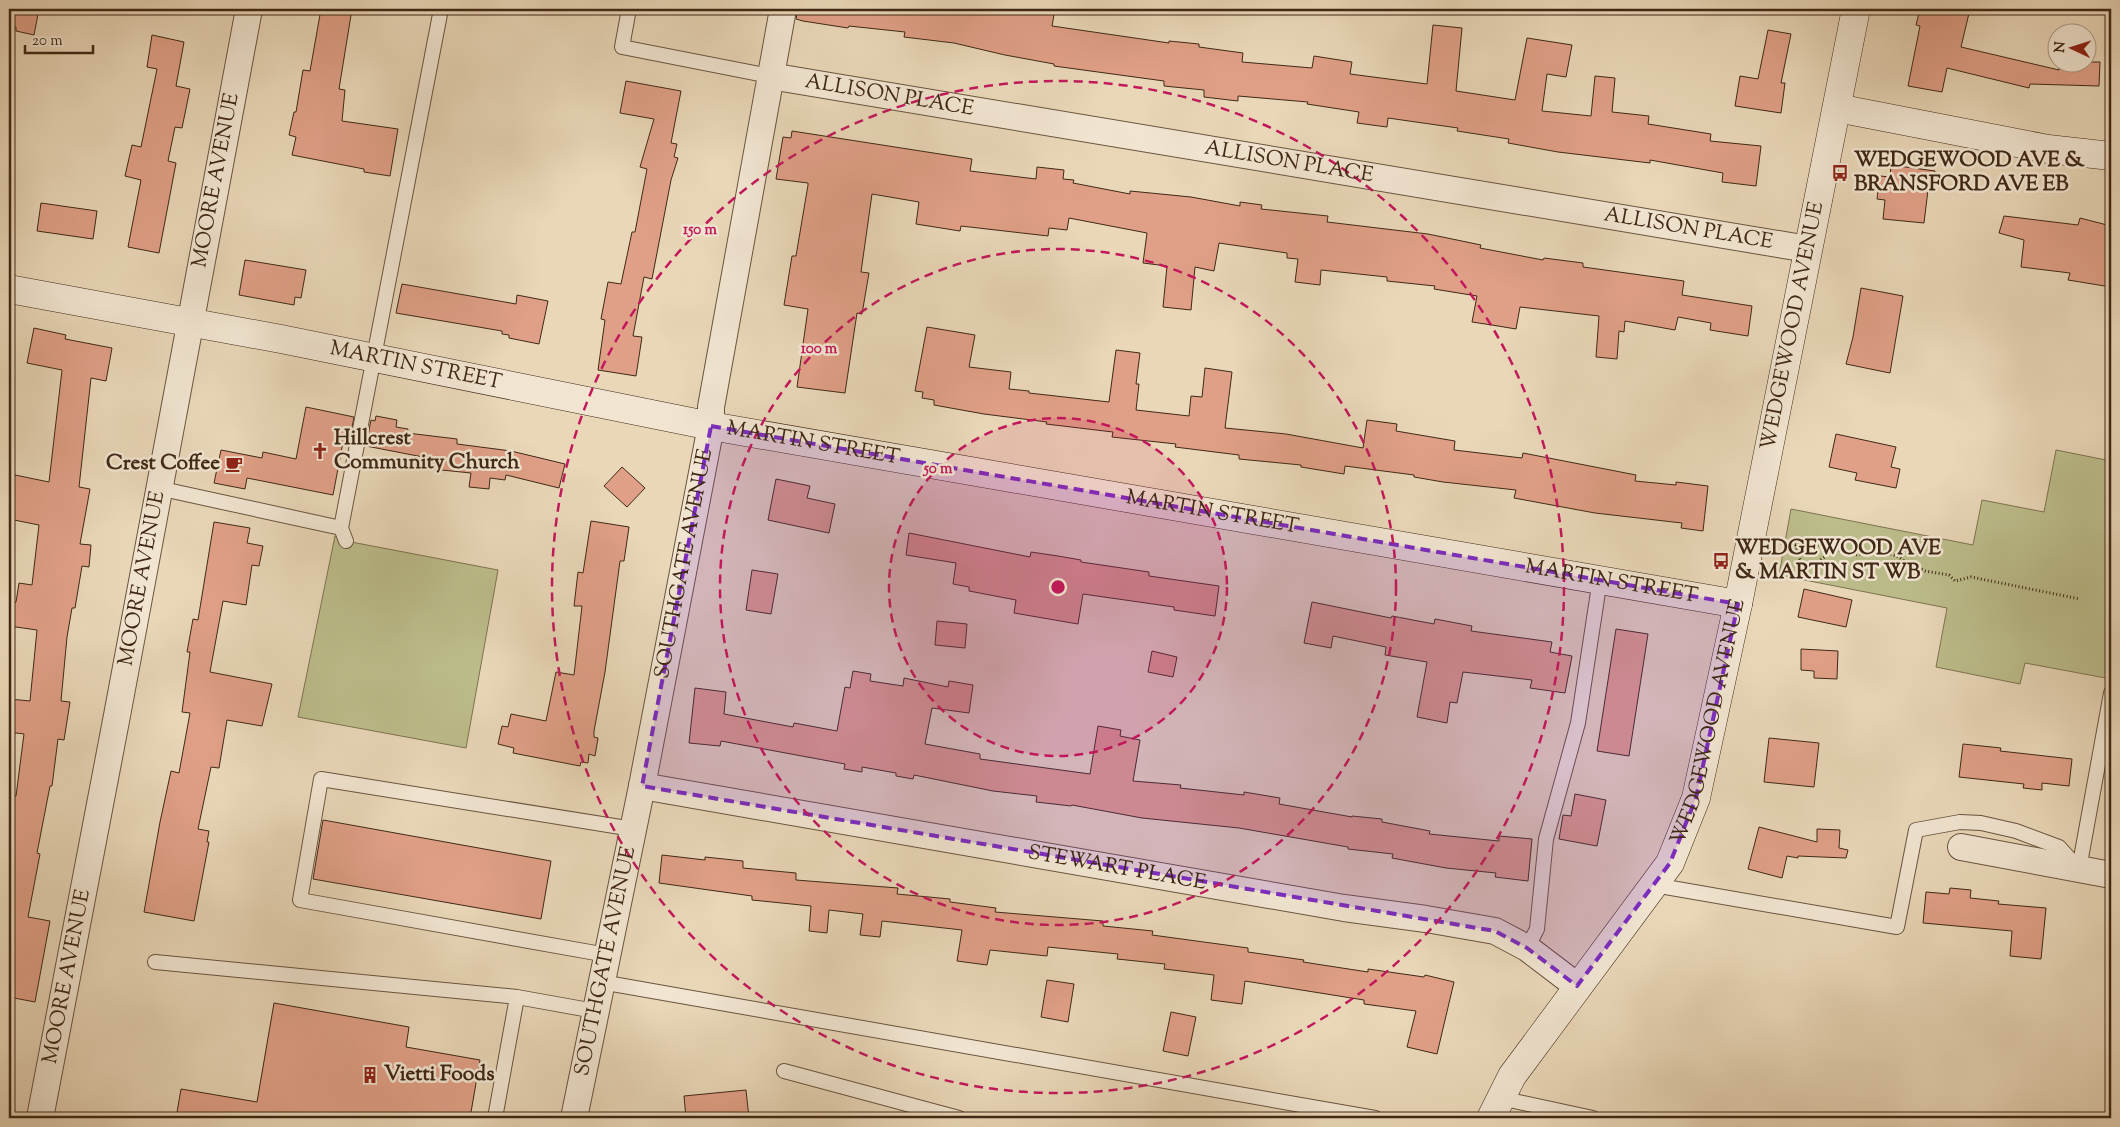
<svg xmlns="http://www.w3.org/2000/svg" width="2120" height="1127" font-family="'Sorts Mill Goudy',serif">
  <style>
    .green { fill: #bcbd8b; stroke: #7e7250 }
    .building { fill: #e0a087; stroke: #402816 }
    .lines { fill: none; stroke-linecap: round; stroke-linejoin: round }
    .lane-casing { stroke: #6a543e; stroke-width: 16 }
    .street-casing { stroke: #6a543e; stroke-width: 28 }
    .secondary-casing { stroke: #402816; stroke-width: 29 }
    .path { stroke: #402816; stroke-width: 3; stroke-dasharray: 1 2.5; stroke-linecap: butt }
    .lane { stroke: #f1e5d1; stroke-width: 14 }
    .street { stroke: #f1e5d1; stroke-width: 26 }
    .secondary { stroke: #f1e5d1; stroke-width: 28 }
    .marked { fill: #7b2cbf; fill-opacity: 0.2; stroke: #7b2cbf; stroke-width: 4; stroke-dasharray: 10 6; stroke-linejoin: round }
    .ring { fill: none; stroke: #c2185b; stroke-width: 2.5; stroke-dasharray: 9 6 }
    .labels { text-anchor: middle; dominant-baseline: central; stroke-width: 5; stroke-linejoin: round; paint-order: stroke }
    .street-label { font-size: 21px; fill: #402816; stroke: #f1e5d1 }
    .poi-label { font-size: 21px; font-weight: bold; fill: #402816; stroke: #f1e5d1; text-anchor: start }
    .centre { fill: #c2185b; stroke: #f1e5d1; stroke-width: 2.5 }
    .ring-label { font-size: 15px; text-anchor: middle; font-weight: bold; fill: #c2185b; stroke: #f1e5d1; stroke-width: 5; stroke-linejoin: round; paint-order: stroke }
  </style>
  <rect width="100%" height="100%" fill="#e9d7b8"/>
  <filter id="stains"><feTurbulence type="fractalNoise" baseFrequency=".004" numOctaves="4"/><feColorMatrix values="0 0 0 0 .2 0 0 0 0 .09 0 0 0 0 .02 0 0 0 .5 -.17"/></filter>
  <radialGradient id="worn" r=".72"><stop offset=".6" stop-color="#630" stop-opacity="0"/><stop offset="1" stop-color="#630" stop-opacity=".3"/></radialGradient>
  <path class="green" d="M2056,450L2111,461V679L2025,663L2020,684L1936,667L1947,608L1779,575L1791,509L1973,545L1982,500L2044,512Z
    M335,536L346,541L498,570L466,748L298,717Z"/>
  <path class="building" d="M9,9H39L34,35L16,31V27L9,26Z
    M321,9H352L339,89L345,90L342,121L398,129L390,176L364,172V169L292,155L296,137L289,135L294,112H296L303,70L310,71Z
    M798,9H938L959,11V9H1055L1052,26L1169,43V41L1199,44V47L1243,53L1242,62L1312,68L1314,56L1352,62L1350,74L1427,84L1433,25L1462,28L1456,91L1515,100L1527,38L1572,45L1566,77L1547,74L1542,111L1591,116L1595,76L1615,78L1612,112L1649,116L1648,124L1711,134L1710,141L1761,146L1756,186L1722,182L1723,173L1650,160V163L1558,152L1508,143L1509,139L1457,131L1458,128L1388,118L1387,127L1357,123L1359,112L1307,104L1308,102L1238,96V101L1204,97V90L1164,86V81L1054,66V64L1005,55L954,43L904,37L905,32L849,26L848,28L803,21L796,19Z
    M1920,9H1970L1961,47L2059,70V62H2100L2099,86L2030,84L2029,88L1947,68L1942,92L1908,86L1920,26L1916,25Z
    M1768,30L1791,34L1781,83H1785L1781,113L1735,106L1740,76L1758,79Z
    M152,35L184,42L176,86L190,89L182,128L175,127L168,161L176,163L159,253L128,247L141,180L125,176L132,145L141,147L157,69L147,67Z
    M626,81L681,91L671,143L677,144L674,157L678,158L671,180L652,279L644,277L633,336L642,337L636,376L598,370L605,320L601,319L608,282L621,284L632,232H635L647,169L640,167L654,119L620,113Z
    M792,131L972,159L970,171L1036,179L1037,167L1064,170L1063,179L1074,180L1073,183L1130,194V191L1191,197L1240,206V202L1262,205L1261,209L1328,216L1327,222L1428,234L1481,245L1480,248L1543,260L1544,258L1583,263V267L1684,281L1682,295L1752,306L1748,336L1710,330L1711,323L1678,317L1675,330L1625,321L1624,332L1619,331L1617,359L1596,357L1599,316L1520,307L1516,329L1492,325L1472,322L1477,296L1434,289L1435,286L1387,281V277L1321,270L1320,285L1295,282L1298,259L1287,258V253L1219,243L1214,271L1195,267L1191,310L1163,307L1167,266L1143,263L1147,233L1069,218L1067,230L1049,228L1048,236L961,226L960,231L916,224L919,202L872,194L861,272L869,273L862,314L857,313L845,393L797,387L808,309L784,305L792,256H796L808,185V183L776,179L783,137L791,138Z
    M1891,165L1935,171L1933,191L1928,190L1924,223L1883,219L1885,200L1877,199L1880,176L1890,177Z
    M41,203L97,211L93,239L37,231Z
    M2004,216L2078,225L2080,218L2111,226V287L2068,280L2070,273L2021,267L2024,240L1999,233Z
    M245,260L306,270L301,298L295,297L294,305L239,295Z
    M402,284L516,304L517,295L548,301L539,344L509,338V335L502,334V331L396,313Z
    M1861,288L1903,296L1890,373L1846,364L1853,337Z
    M927,327L975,335L969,367L1011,372L1009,389L1029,391V393L1109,402L1116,350L1140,353L1136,384H1139L1136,410L1189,416L1191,396L1202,397L1205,368L1232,372L1225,428L1286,434L1363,448L1367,420L1397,424L1396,431L1455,441L1454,450L1522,458L1523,453L1636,475L1635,481L1676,485V482L1708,486L1703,531L1681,528L1682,523L1595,513L1514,498L1516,490L1443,482L1414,477V475L1345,466L1344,474L1301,467V465L1239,459V455L1175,447L1176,444L1112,437L1113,432L1046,424L1047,422L984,414L934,405V400L922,398L923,392L915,391Z
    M34,328L66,335L65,339L112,348L106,381L91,378L79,487L90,489L80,544L91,545L89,567L82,566L75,608H72L67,637L61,701L70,702L64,740L58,739L52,786H50L37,853L40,854L28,917L50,921L35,1002L9,997V795L16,796L24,734L9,732V699L30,701L37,630L9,626V619L12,602H16L19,583L32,585L39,525L9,519V505L15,475L49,482L62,370L27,363Z
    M306,407L354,417L349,443L343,442L333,495L247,478L245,489L214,483L221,450L262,458L263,452L296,459Z
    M376,416L397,420L396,427L408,429L407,433L457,439V444L511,451L565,464L559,488L506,475L505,480L490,478L489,489L469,487L471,473L422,468L423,457L366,446L371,420L375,421Z
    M1836,434L1896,447L1891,467L1900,469L1896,488L1855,480L1857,473L1829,467Z
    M622,467L645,488L627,507L604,486Z
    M776,479L810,486L807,498L835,504L829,533L768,520Z
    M591,521L629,527L624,561H620L605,672L594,731V737L598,738L595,756L589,754L588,763L581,762L580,766L513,753L514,748L498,744L502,726L508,727L511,714L546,721L556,672L574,675L582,606H574L578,572L583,573Z
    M214,522L250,528L247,543L263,546L259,566L252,565L246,605L223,601L210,672L272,684L262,726L227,720L219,768L211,767L198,829L209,831L207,842H209L194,921L144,912L160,822L171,771L179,773L190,713L182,712L190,652H187L193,619L198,620Z
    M909,533L1030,557L1031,552L1058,556L1081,560V562L1149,572V576L1219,586L1215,616L1174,610V607L1083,594L1078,624L1014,613L1016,600L969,591V587L953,584L956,563L906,555Z
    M752,570L778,574L771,614L746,610Z
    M1804,589L1852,600L1846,627L1798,617Z
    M1312,602L1391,618L1392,616L1434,624L1435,619L1472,626L1471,631L1552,642L1550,652L1572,656L1565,693L1530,688L1532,680L1463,672L1457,703L1450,702L1447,723L1417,717L1427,662L1385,655L1386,647L1333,636L1331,648L1304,643Z
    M937,621L967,624L965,648L935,645Z
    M1616,629L1648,634L1629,756L1597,751Z
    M1801,649L1838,651L1837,679L1814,678V671L1801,670Z
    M1152,651L1177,657L1173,677L1148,672Z
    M853,671L871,674L870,681L903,686L904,678L948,687L949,681L973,685L969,713L932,708L925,744L980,754V759L1090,774L1098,726L1121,730L1120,736L1140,740L1133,781L1181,785L1180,788L1244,795V792L1280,798L1279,804L1352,817V816L1382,819V822L1430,831L1429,834L1499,841V836L1532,839L1528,881L1495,877L1496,873L1446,868L1392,858L1393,854L1348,849V847L1239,828L1142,818L1072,805L1071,806L1036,802L1037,796L993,791L914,775L913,779L896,776V773L862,767V772L844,769L845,764L721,741L720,746L689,743L695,688L726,692L724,714L793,727L794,723L837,731L845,687L850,688Z
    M1769,738L1819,743L1814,787L1764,782Z
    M1963,744L2001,748L2000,751L2072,759L2069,786L2042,783V790L2023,788L2024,784L1959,777Z
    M1575,794L1606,800L1597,846L1559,839L1563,815L1571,816Z
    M323,820L551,861L541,919L313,879Z
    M1759,827L1817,842V829L1840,830L1839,848L1848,850L1846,858L1798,856V858L1787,856L1782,878L1748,869Z
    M662,855L705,860V857L743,861V868L796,873V880L898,888L897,894L950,899V902L996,908L995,912L1103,921V926L1153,931L1152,935L1248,948V952L1304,960L1303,962L1368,972V969L1424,977L1425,975L1454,982L1437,1054L1407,1047L1416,1011L1364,1004V1000L1245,981L1242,1004L1211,1000L1214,975L1164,969L1165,964L1117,959L1118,954L1048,947L1047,956L990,950L987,965L957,961L962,930L882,921L880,937L860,935L863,914L829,910L827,933L809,931L811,906L752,900V896L659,883Z
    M1950,888L1971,890L1970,898L1999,901L1998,904L2046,908L2041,959L2010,956L2012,931L1923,923L1926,892L1949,894Z
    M1047,980L1074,984L1068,1022L1041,1017Z
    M274,1003L409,1027L406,1047L480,1060L470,1118H176L181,1089L257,1102Z
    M1171,1012L1196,1017L1188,1056L1163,1051Z
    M746,1090L749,1118H686L684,1096Z"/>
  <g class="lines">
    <g class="lane-casing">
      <path id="lane" d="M629,9L622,47L770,76
        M158,488L341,528
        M346,541L341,528L441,9
        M2079,869L2111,693
        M1654,885L1897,927L1916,830L1960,822L1981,823L2016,831L2059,847L2076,866
        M1527,948L1537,929L1546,839L1578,723L1600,579
        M607,955L300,900L321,779L633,829
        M155,962L517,997
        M601,982L1375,1118
        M784,1071L959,1118
        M1500,1098L1593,1118
        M495,1118L517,997L595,1011"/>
    </g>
    <g class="street-casing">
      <g id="street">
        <path id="s1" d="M770,76L1808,249"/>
        <path id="s2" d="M642,786L1344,908L1426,919L1495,931L1527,948L1577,986"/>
        <path d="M1961,847L2111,875"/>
        <path id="s3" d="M40,1118C113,749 178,378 249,9"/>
        <path id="s4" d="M574,1118L642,786L711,426V407L783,9"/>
      </g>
    </g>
    <g class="secondary-casing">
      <g id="secondary">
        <path d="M1837,108L2048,149L2111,156"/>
        <path id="s5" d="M9,289L281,339L711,426L1738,604"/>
        <path id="s6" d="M1491,1118L1512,1076L1670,863L1696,798L1738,604L1856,9"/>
      </g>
    </g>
    <path class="path" d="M1781,543L1796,545L1803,543H1812L1855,555L1874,552L1888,553L1899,557L1907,563L1925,571L1949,575L1955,581L1971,577L2080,599
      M1796,545C1800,577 1818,563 1833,550"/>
    <use href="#lane" class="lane"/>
    <use href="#street" class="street"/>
    <use href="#secondary" class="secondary"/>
  </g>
  <path class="marked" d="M711,426L1738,604L1696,798L1670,863L1577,986L1527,948L1495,931L642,786Z"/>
  <circle cx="1058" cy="587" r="169" fill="#c2185b" fill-opacity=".12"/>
  <g class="ring">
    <circle cx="1058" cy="587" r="169"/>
    <circle cx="1058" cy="587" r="338"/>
    <circle cx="1058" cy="587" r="506"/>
  </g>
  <defs>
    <g id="bus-bare" transform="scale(1.35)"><path d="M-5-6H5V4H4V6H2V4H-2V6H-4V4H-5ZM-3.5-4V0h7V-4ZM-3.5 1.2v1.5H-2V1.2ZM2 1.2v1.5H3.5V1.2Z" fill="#8f2418" stroke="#f1e5d1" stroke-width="2.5" paint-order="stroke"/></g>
    <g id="church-bare" transform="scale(1.35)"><path d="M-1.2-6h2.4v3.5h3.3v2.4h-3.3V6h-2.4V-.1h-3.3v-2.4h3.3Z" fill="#8f2418" stroke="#f1e5d1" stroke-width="2.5" paint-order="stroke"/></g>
    <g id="cafe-bare" transform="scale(1.35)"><path d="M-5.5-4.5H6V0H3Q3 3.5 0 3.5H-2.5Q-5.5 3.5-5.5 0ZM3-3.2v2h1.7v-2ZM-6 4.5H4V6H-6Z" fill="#8f2418" stroke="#f1e5d1" stroke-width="2.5" paint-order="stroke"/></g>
    <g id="building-bare" transform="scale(1.35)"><path d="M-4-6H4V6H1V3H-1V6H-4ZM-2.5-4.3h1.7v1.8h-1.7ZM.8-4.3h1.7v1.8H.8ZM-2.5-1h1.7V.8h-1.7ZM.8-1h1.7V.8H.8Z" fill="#8f2418" stroke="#f1e5d1" stroke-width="2.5" paint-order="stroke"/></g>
  </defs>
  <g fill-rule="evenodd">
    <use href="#bus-bare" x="1840" y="173"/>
    <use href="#church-bare" x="320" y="451"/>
    <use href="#cafe-bare" x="234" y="464"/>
    <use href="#bus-bare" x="1721" y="561"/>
    <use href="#building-bare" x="370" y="1075"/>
  </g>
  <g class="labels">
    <g class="street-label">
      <text stroke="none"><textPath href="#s1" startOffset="121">ALLISON PLACE</textPath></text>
      <text stroke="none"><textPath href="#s1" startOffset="526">ALLISON PLACE</textPath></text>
      <text stroke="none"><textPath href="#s3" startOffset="954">MOORE AVENUE</textPath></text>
      <text stroke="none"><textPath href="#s1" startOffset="931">ALLISON PLACE</textPath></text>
      <text stroke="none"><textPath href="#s6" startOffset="864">WEDGEWOOD AVENUE</textPath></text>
      <text stroke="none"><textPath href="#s5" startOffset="414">MARTIN STREET</textPath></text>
      <text stroke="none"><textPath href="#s5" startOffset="819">MARTIN STREET</textPath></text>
      <text stroke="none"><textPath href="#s5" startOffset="1224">MARTIN STREET</textPath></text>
      <text stroke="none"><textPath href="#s4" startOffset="565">SOUTHGATE AVENUE</textPath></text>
      <text stroke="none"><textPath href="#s3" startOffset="549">MOORE AVENUE</textPath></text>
      <text stroke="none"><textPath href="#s5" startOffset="1629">MARTIN STREET</textPath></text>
      <text stroke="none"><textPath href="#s6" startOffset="459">WEDGEWOOD AVENUE</textPath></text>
      <text stroke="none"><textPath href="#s2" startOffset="482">STEWART PLACE</textPath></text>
      <text stroke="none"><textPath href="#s4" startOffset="160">SOUTHGATE AVENUE</textPath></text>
      <text stroke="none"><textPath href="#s3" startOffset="144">MOORE AVENUE</textPath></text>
    </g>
    <g class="poi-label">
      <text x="1854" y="161">WEDGEWOOD AVE &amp;<tspan x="1854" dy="24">BRANSFORD AVE EB</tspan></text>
      <text x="334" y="439">Hillcrest<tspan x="334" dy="24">Community Church</tspan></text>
      <text x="220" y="464" text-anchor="end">Crest Coffee</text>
      <text x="1735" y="549">WEDGEWOOD AVE<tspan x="1735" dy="24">&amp; MARTIN ST WB</tspan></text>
      <text x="384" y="1075">Vietti Foods</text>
    </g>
  </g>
  <circle cx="1058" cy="587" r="8" class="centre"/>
  <g class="ring-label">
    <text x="700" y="234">150 m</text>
    <text x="819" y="353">100 m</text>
    <text x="938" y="473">50 m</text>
  </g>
  <rect width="2120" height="1127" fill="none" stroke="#e9d7b8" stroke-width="30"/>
  <rect x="10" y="10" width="2100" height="1107" fill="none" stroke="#402816" stroke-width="2.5"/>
  <rect x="15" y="15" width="2090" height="1097" fill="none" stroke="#402816"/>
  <g transform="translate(2072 48) rotate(274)"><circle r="24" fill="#f1e5d1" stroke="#aa9986"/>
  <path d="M0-4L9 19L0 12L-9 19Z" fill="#8f2418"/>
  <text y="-8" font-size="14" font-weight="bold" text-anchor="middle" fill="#402816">N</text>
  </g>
  <path d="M25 45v8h68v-8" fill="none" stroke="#402816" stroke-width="2.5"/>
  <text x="32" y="45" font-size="15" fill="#402816" stroke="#f1e5d1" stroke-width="4" paint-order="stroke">20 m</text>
  <rect width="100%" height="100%" filter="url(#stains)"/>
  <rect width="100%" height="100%" fill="url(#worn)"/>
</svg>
